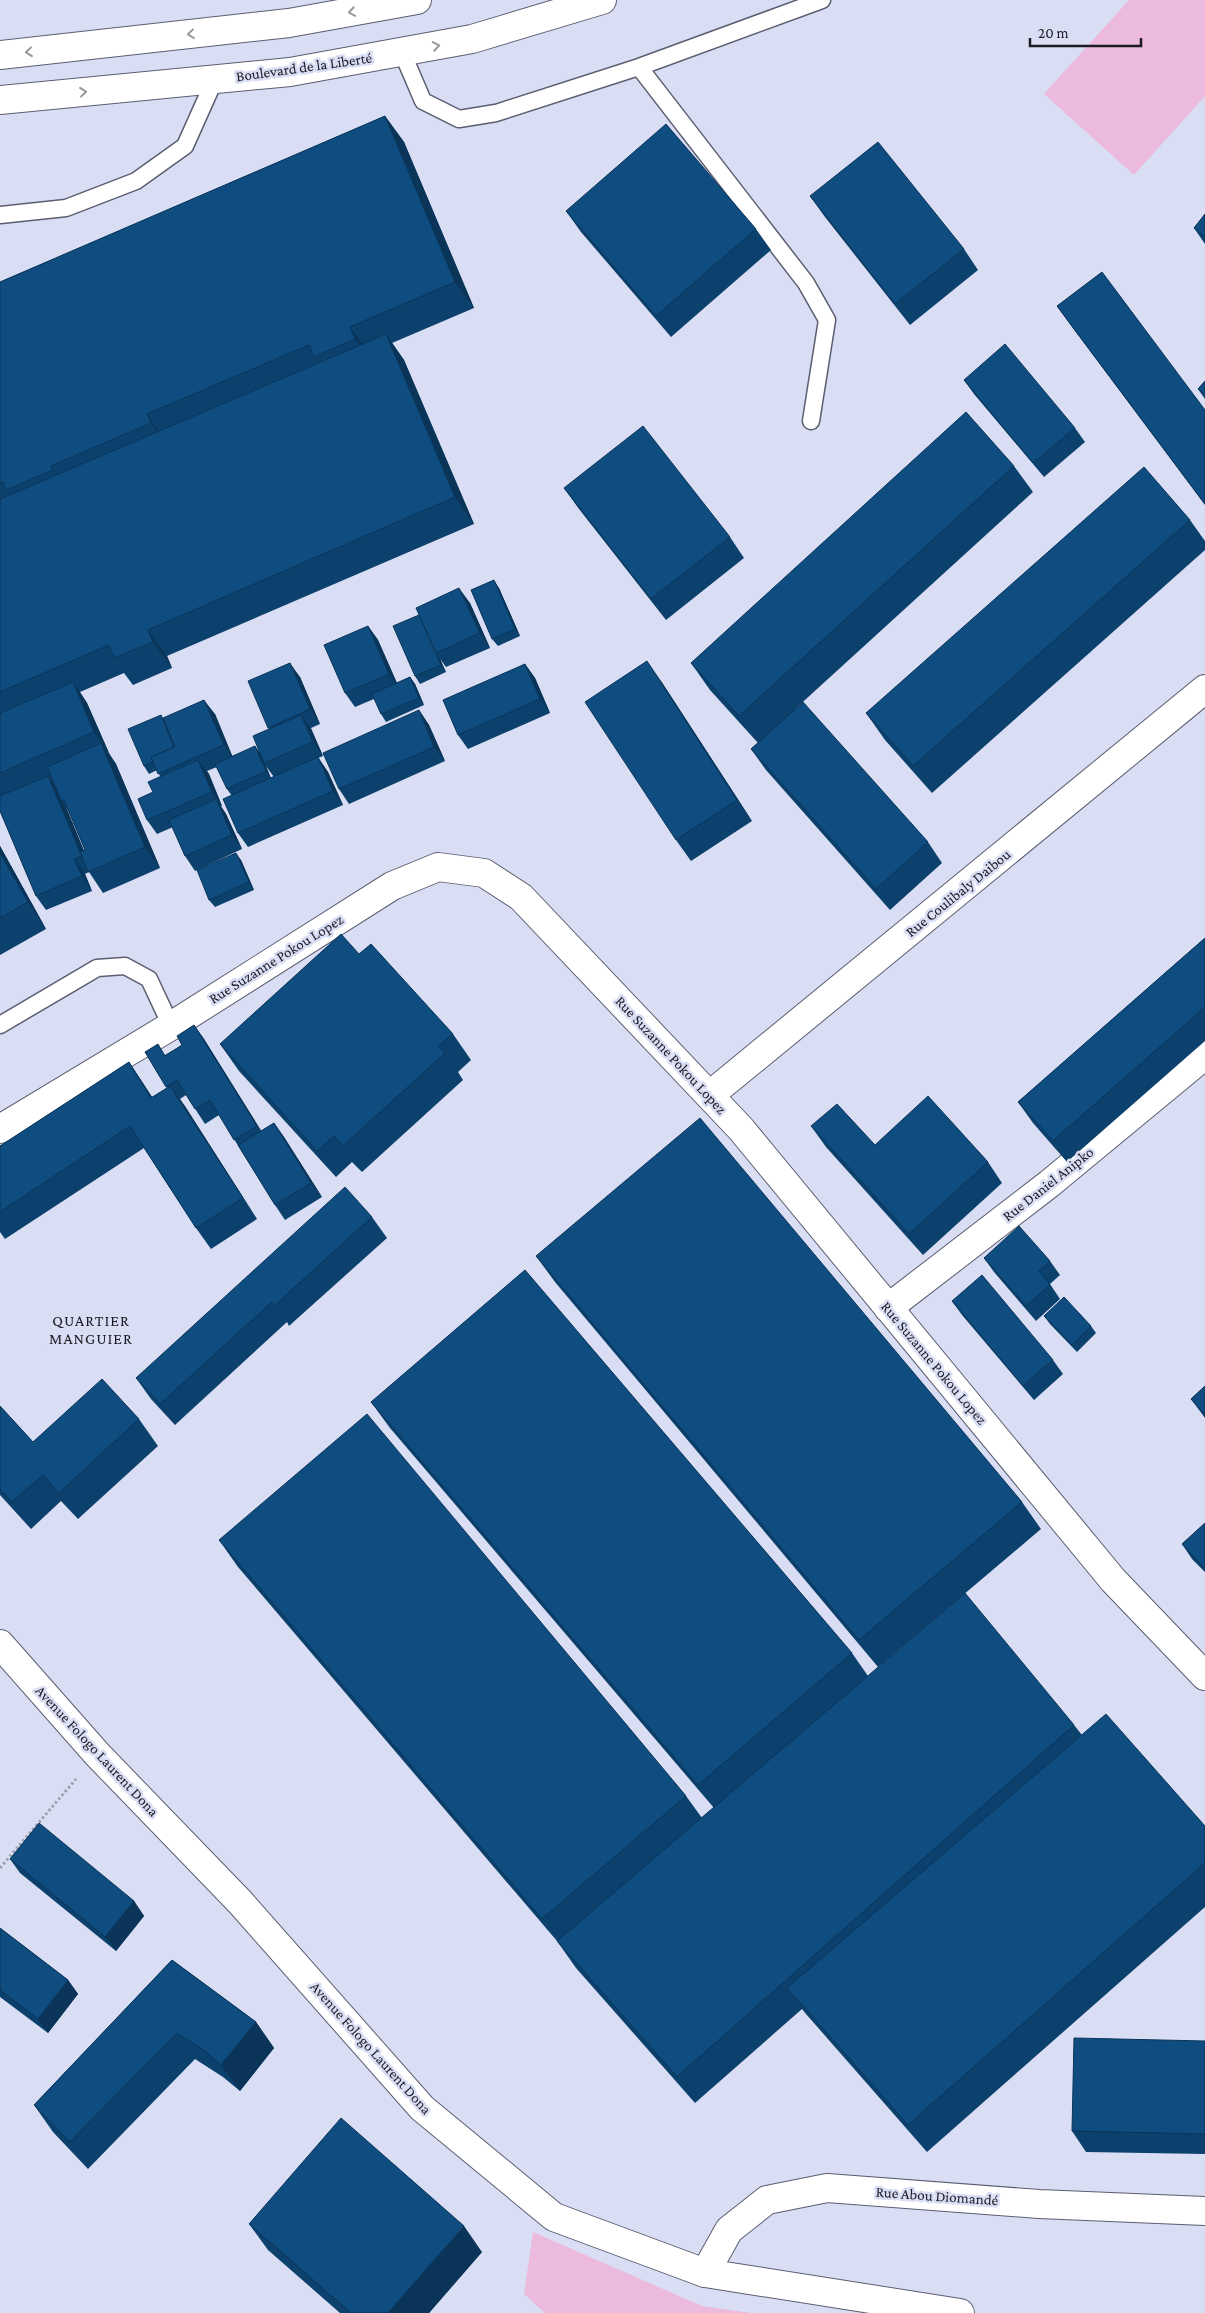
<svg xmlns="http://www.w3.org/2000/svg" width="1205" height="2313" font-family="'Crimson Pro',serif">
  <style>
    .green { fill: #ebbadd }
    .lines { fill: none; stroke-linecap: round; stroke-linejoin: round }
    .lane-casing { stroke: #5b5e70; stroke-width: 19 }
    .street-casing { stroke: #5b5e70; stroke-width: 30 }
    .secondary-casing { stroke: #5b5e70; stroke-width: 30 }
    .path { stroke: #9da0b1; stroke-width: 3; stroke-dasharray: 2.5 2.5; stroke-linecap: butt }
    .lane { stroke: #fff; stroke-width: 16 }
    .street { stroke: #fff; stroke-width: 28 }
    .secondary { stroke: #fff; stroke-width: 28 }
    .wall { fill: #0d416d; fill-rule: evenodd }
    .shaded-wall { fill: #0a3559 }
    .building { fill: #0f4c7f; stroke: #0a3559 }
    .oneway { stroke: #98999c }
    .labels { text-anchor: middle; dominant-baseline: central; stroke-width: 5; stroke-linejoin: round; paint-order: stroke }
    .street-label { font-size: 15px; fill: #1b1c23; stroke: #dadef4 }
    .neighbourhood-label { font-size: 16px; letter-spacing: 1px; fill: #1b1c23; stroke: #dadef4 }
  </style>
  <rect width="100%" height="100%" fill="#dadef4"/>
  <path class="green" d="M1129,0H1205V96L1134,175L1044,94Z
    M533,2232L702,2306L751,2313H545L524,2294Z"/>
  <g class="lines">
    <g class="lane-casing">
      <path id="lane" d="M402,52L423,101L459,119L496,113L639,67L822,0
        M639,67L806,283L827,320L811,421
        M0,215L66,208L136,181L185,146L215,79
        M0,1025L97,968L125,966L149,979L171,1026"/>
    </g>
    <g class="street-casing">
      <path id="street" d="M710,1095L1205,689
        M0,1129L171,1026L392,886L438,867L484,873L521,897L741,1129L1113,1580L1205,1676
        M888,1308L1049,1184L1205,1055
        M705,2273L729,2230L767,2200L827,2188L1039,2204L1205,2211"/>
    </g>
    <g class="secondary-casing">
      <path id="secondary" d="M0,55L289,23L417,0
        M0,100L290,72L472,39L602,0
        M0,1644L97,1754L240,1902L422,2108L554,2217L705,2273L960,2313"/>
    </g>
    <path class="path" d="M0,1868L76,1779"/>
    <use href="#lane" class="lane"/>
    <use href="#street" class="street"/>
    <use href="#secondary" class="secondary"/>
  </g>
  <path class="wall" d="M385,116L404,142L474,308L392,343L404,360L474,524L167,656L172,668L133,685L124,673L80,692L87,703L109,753L116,764L160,868L103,893L89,872L85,874L92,891L46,910L36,896L0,811V282ZM66,807L69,812L85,850L84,851Z
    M810,196L964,249L978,270L910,325L825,217Z
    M566,211L756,229L771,250L671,337L581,232Z
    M1205,214V244L1194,228Z
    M1057,306L1205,410V505L1072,327Z
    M964,380L1075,428L1085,442L1044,477L974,394Z
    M1205,381V399L1198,389Z
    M1014,466L1033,492L794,710L928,842L942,863L890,910L766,770L751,749L758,743L710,690L691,663Z
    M564,488L730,537L744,558L666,620L579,509Z
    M1190,520L1205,541V550L932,793L885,740L866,713Z
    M499,588L520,636L498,646L492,639Z
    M470,603L490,648L446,667L440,659L446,672L420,684L415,676Z
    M368,626L378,640L397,683L410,677L415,684L424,705L386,722L381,714L374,699L355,707L345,693Z
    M525,664L535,678L550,713L468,749L458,735Z
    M300,677L320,724L311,728L323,756L318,758L328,772L343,805L248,847L238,833L232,796L227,789L217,767L207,771L209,774L222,806H221L226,814L242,849L195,871L185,856L173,827L157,834L147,820L153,792L160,776L157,770L149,774L144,766L161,715L163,719L215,714L232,756L260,752L269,729L268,728ZM265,765L274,777L271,778Z
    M661,681L752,821L691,861L676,840Z
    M419,710L429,725L445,761L349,804L339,789Z
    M0,846L46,929L0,955Z
    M241,860L254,890L215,907L209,900Z
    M1205,938V1041L1067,1162L1033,1123L1018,1102Z
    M359,954L453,1034L471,1060L458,1072L463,1080L362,1172L352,1162L336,1177L239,1071L220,1044Z
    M194,1025L204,1039L261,1131L274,1123L284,1137L322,1197L285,1220L275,1205L219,1115L205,1124L186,1095L180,1099L257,1219L211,1249L196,1228L144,1148L5,1239L0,1232V1146L129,1062L152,1097L167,1088L145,1052L165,1055L182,1045Z
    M811,1126L875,1145L988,1162L1002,1183L923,1255L826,1147Z
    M372,1217L387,1238L289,1326L287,1322L175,1425L151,1399L136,1378Z
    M536,1256L1022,1502L1041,1529L878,1667L555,1282Z
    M984,1258L1050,1261L1060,1275L1050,1284L1060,1299L1036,1321L994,1272Z
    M952,1301L1053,1360L1063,1374L1034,1400L962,1315Z
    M1044,1316L1091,1326L1096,1333L1077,1352L1050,1324Z
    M1205,1386V1418L1191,1399Z
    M371,1402L852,1653L868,1676L1074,1725L1082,1735L1205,1826V1907L927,2152L806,2014L802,2009L695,2103L576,1968L557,1941L238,1567L219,1540L686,1796L702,1818L714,1808L390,1428Z
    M0,1406L33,1442L139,1419L158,1446L78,1519L61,1501L31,1529L0,1495Z
    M1205,1523V1572L1192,1559L1182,1544Z
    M10,1859L134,1901L144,1916L116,1951L20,1873Z
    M0,1928L68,1980L78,1994L48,2033L0,1997Z
    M172,1960L256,2022L274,2048L240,2091L223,2077L195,2059L88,2169L53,2132L34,2105Z
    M1205,2041V2154L1086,2152L1072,2131Z
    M249,2224L482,2252L429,2313H340L268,2250Z"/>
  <path class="shaded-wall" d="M385,116L404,142L474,308L455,282Z
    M350,327L369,353L374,366L355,339Z
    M386,334L404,360L474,524L455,497Z
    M147,414L165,441L169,450L151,423Z
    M494,580L499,588L520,636L515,629Z
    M459,588L470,603L490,648L480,633Z
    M419,615L436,653L440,659L446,672L441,665Z
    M368,626L378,640L399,688L389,674Z
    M148,630L167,656L172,668L153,642Z
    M647,661L661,681L752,821L737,800Z
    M290,663L300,677L320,724L310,709Z
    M525,664L535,678L550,713L540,699Z
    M410,677L415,684L424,705L419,698Z
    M73,682L87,703L109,753L94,732Z
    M204,700L215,714L234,760L224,745Z
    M419,710L429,725L445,761L434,747Z
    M301,715L311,729L323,756L313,742Z
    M101,743L116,764L160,868L145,847Z
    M255,746L261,754L271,778L266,771Z
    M318,757L328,772L343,805L333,791Z
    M198,760L209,774L222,806L212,792Z
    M48,776L58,790L61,800L66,807L92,870L82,856Z
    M216,799L226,814L242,849L232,835Z
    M0,846L46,929L28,902L0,853Z
    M236,853L241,860L254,890L249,882Z
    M74,859L85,874L92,891L82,876Z
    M194,1025L204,1039L267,1140L257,1126Z
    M129,1062L143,1083L166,1119L151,1098Z
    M170,1086L185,1106L257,1219L243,1198Z
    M274,1123L284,1137L322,1197L311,1183Z
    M134,1901L144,1916L116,1951L105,1937Z
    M68,1980L78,1994L48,2033L38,2019Z
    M256,2022L274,2048L240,2091L221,2065Z
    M464,2226L482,2252L429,2313H388Z"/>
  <path class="building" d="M385,116L455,282L350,327L355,339L314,357L309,345L147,414L151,423L51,466L53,470L6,490L3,482L0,483V282Z
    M666,124L756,229L656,316L566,211Z
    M878,142L964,249L895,304L810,196Z
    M1205,214V237L1194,228Z
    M1102,272L1205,410V504L1057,306Z
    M386,334L455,497L148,630L153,642L114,658L109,645L0,692V499Z
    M1005,344L1075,428L1033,463L964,380Z
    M1205,381V395L1198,389Z
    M966,412L1014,466L739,716L691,663Z
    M643,426L730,537L651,599L564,488Z
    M1144,467L1190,520L913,766L866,713Z
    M494,580L515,629L492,639L471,590Z
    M459,588L480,633L436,653L416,608Z
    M419,615L441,665L415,676L393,626Z
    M368,626L389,674L345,693L324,645Z
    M647,661L737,800L676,840L585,702Z
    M290,663L310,709L268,728L248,681Z
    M525,664L540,699L458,735L443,700Z
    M410,677L419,698L381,714L372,694Z
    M73,682L94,732L0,773V713Z
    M204,700L224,745L158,774L151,757L175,747L163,718Z
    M803,702L928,842L876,889L751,749Z
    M419,710L434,747L339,789L323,753Z
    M161,715L174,747L151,757L153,762L144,766L128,729Z
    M301,715L313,742L264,763L253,736Z
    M101,743L145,847L88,872L80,852L85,850L64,800H61L47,767Z
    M255,746L266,771L227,789L215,764Z
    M318,757L333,791L238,833L223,799Z
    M198,760L212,792L147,820L138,799L153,792L148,782Z
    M48,776L80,852L82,856L74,859L82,876L36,896L0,811V796Z
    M216,799L232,835L185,856L169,820Z
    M0,853L28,902L0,918Z
    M236,853L249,882L209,900L197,870Z
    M341,934L359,954L371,944L453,1034L438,1046L445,1053L343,1146L334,1136L317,1151L220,1044Z
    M1205,938V1007L1053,1141L1018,1102Z
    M194,1025L257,1126L234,1140L210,1100L195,1109L177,1080L166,1087L145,1052L158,1044L165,1056L182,1045L177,1036Z
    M129,1062L151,1098L170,1086L243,1198L196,1228L130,1126L0,1212V1146Z
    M928,1096L988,1162L909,1234L811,1126L837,1104L875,1145Z
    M700,1118L1022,1502L859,1640L536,1256Z
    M274,1123L311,1183L275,1205L238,1145Z
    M345,1187L372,1217L275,1305L272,1302L160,1404L136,1378Z
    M1019,1226L1050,1261L1039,1271L1050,1285L1026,1306L984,1258Z
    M525,1270L852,1653L698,1785L371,1402Z
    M982,1275L1053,1360L1023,1386L952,1301Z
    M1064,1297L1091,1326L1072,1345L1044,1316Z
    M102,1379L139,1419L59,1493L43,1475L12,1502L0,1489V1406L33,1442Z
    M1205,1386V1415L1191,1399Z
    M367,1414L686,1796L542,1919L219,1540Z
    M1205,1523V1569L1182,1544Z
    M965,1593L1074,1725L677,2077L557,1941Z
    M1106,1714L1205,1826V1863L908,2125L787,1988Z
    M39,1823L134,1901L105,1937L10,1859Z
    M0,1928L68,1980L38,2019L0,1990Z
    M172,1960L256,2022L221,2065L205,2051L177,2033L70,2142L34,2105Z
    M1074,2038L1205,2041V2134L1072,2131Z
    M341,2118L464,2226L388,2313H351L249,2224Z"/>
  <defs><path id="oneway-chevron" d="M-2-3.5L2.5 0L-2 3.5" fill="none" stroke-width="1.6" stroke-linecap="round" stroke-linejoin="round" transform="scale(1.25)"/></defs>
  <g class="oneway">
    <use href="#oneway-chevron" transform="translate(352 12) rotate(170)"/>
    <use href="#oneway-chevron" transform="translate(191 34) rotate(174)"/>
    <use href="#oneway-chevron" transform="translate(436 46) rotate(-10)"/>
    <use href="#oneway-chevron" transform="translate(29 52) rotate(174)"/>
    <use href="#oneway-chevron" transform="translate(83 92) rotate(-6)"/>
  </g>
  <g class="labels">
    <g class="street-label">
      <text transform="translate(304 67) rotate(-8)">Boulevard de la Liberté</text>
      <text transform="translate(958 893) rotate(-39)">Rue Coulibaly Daibou</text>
      <text transform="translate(276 959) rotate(-32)">Rue Suzanne Pokou Lopez</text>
      <text transform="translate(671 1055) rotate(47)">Rue Suzanne Pokou Lopez</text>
      <text transform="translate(1048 1184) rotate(-38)">Rue Daniel Anipko</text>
      <text transform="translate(934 1363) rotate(50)">Rue Suzanne Pokou Lopez</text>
      <text transform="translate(97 1751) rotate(47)">Avenue Fologo Laurent Dona</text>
      <text transform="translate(371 2048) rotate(48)">Avenue Fologo Laurent Dona</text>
      <text transform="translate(937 2196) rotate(4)">Rue Abou Diomandé</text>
    </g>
    <g class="neighbourhood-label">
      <text x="91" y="1320">QUARTIER<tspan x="91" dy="18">MANGUIER</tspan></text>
    </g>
  </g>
  <path d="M1030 38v8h111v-8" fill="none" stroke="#1b1c23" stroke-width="2.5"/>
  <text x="1038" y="38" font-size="15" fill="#1b1c23" stroke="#dadef4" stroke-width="4" paint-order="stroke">20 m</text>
</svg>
